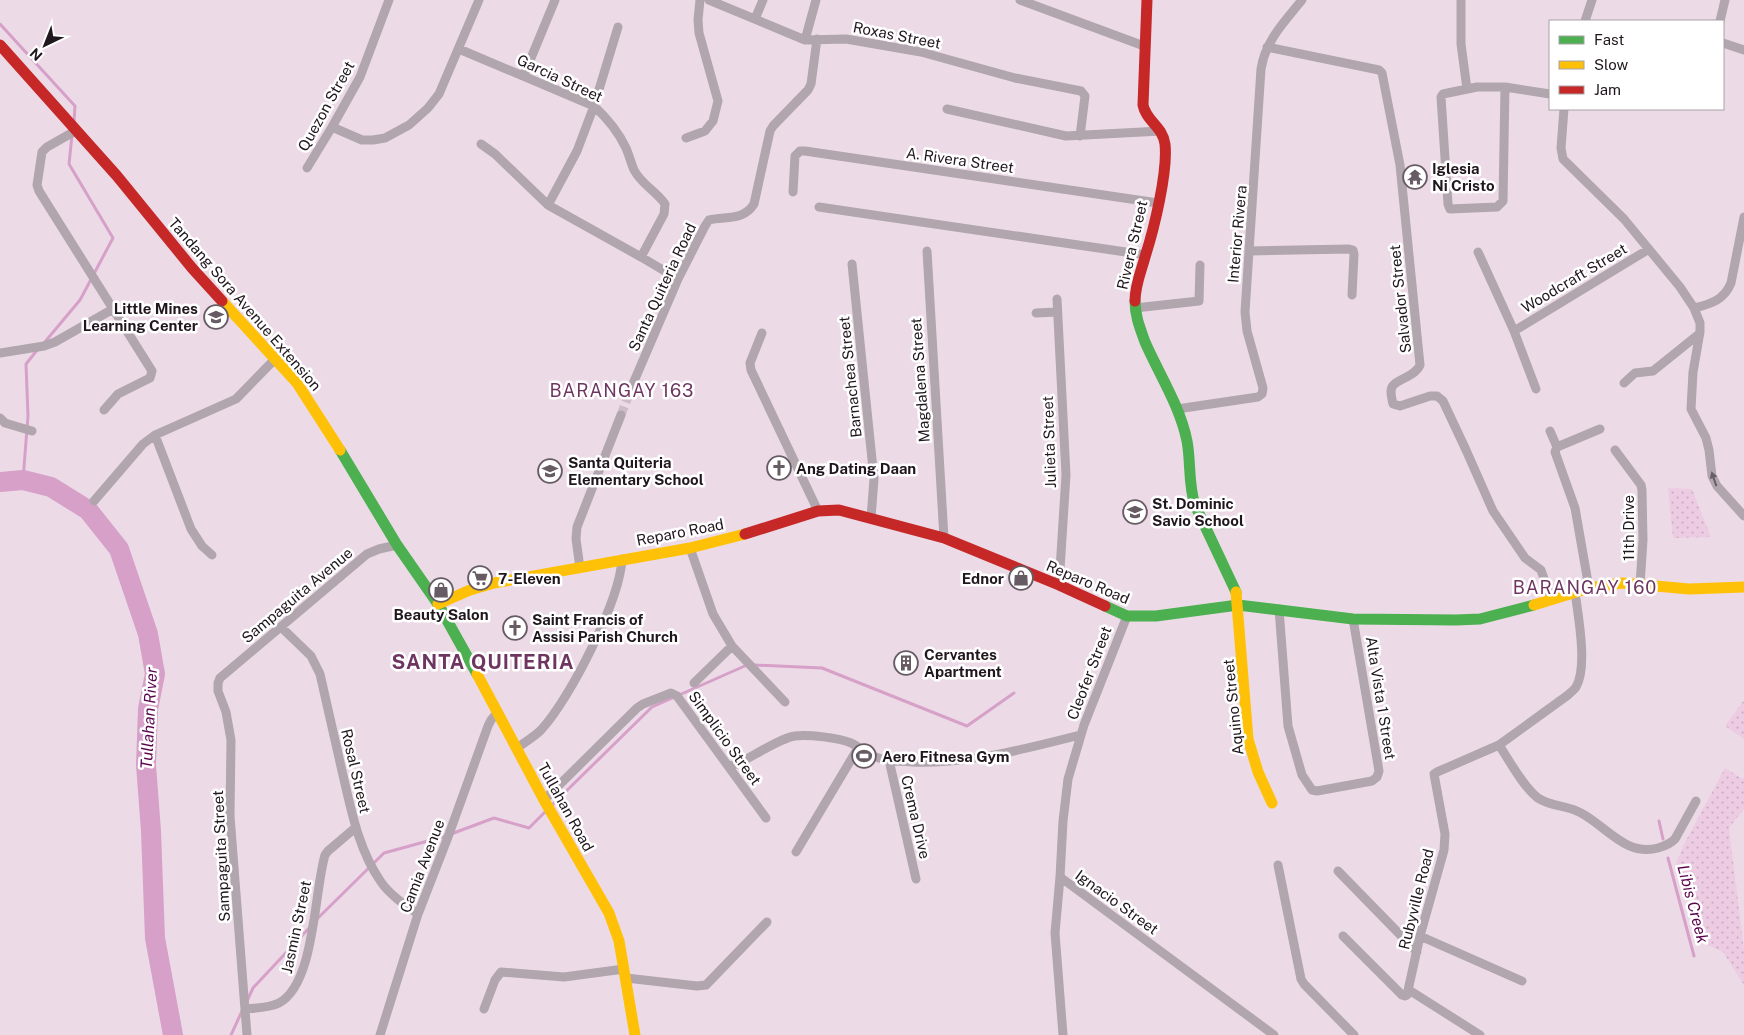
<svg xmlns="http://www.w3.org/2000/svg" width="1744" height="1035" font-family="'Public Sans',sans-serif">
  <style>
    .grass { fill: url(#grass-dots) }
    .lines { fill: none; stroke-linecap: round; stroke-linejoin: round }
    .stream { stroke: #d6a0c8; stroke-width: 3 }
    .river { stroke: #d6a0c8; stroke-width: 20 }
    .street-tunnel { stroke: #cdbdc9; stroke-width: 9; stroke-dasharray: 9 4.5; stroke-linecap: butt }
    .street { stroke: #b1a5ae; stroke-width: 9 }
    .fast { stroke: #4caf50; stroke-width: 11 }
    .slow { stroke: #ffc107; stroke-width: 11 }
    .jam { stroke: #c62828; stroke-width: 11 }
    .oneway { fill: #685e66 }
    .labels { text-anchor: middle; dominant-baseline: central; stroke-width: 5; stroke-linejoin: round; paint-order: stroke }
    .street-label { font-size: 15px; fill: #20161d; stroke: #fff }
    .poi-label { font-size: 15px; font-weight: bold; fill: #20161d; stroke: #fff; text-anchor: start }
    .water-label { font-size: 16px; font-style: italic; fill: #5a044d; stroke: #fff }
    .quarter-label { font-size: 18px; letter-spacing: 1px; fill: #6e3561; stroke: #fff }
    .district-label { font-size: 20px; font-weight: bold; letter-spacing: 1px; fill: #6e3561; stroke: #fff }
  </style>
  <defs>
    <pattern id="grass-dots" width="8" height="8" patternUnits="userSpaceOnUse" patternTransform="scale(1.25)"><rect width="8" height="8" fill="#edcce3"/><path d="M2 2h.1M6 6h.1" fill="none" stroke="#cbaec2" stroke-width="1.8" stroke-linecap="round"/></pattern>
  </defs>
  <rect width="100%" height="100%" fill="#ecdbe7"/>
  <path class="grass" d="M1668,488L1692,489L1711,537L1673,538Z
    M1744,700V739L1725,726Z
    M1725,768L1743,779L1744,777V809L1729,828L1744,949V985L1723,952L1706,944L1699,909L1676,864L1683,846Z"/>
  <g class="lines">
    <path class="stream" d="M0,24L75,106L74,122
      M44,343L80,300L113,238L69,164L72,135
      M23,480L28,416L26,364L38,349
      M754,665L822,668L967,726L1014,693
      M551,806L652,707L747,665
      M1659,821L1663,839
      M451,834L494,818L529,828L546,811
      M1668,858L1694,956
      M317,919L384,853L446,836
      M247,1001L253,988L311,926
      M231,1035L242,1011"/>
    <path class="river" d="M0,482L23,480L51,487L88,510L119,549L148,634L155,674L148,709L146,765L151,831L155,938L173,1035"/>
    <path class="street-tunnel" d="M621,415L632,386"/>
    <path class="street" d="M709,0L805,40L846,39L921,52L1015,78L1081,91L1085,96L1080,136
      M1020,0L1144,46
      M1461,0V44L1467,89
      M755,19L763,0
      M1585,21L1592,0
      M1720,21L1725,0
      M805,40L816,0
      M1723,43L1744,50
      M1267,47L1379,70L1382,73L1400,165L1420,365C1414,379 1391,379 1391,391C1391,395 1392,400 1393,404L1400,406L1430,396H1437L1443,401L1466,450L1493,511L1525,558L1541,570L1551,599
      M459,49L594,106C608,119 618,131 626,148C629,155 631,163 634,170C642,185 656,191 665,204L664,214L641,257
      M524,75L555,0
      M1505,87L1503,201L1497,207L1450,209L1448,204L1441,97L1443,94L1477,87H1505L1550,94
      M947,109L1066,136L1161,131
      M1564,109L1561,148L1563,159L1624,219L1680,287L1694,308L1700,323V332L1693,372L1691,409L1706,438L1709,450L1712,476L1717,486L1744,516
      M332,127L362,140H373L385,138L409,125L428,108L439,94L479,0
      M77,130L47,147L42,152L37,185L39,191L152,371L150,378L118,394L104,410
      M686,138L705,131L713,121L718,101L699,33L698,20L700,0
      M481,144L495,154L548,205L641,257L678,279
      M307,168L332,127L360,77L389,0
      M793,192L795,156L800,151H805L1158,203
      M548,205L577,151L594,106L618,27
      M819,207L1146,255
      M927,251L944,538
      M1250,251L1349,249L1353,250L1354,254L1352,295
      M1478,252L1514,331L1536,389
      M852,264L874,479L871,518
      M1057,299L1066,475L1059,585
      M1135,308L1199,301L1200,265
      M1694,308C1711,304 1724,300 1731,283L1744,217
      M1036,313L1057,312
      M1514,331L1649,249
      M762,333L750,363L751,370L818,511
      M0,353L44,346L55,342L113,309
      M1624,383L1635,373L1653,371L1699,334
      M632,386L678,279L705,226L709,220C727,216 743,221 754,204L770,131L773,126L808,90L811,84L817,39
      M1177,409L1258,397L1262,394L1263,388L1247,331L1245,312L1261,69C1265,41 1285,21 1302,0
      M0,418L5,423L32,431
      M1550,431L1557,447
      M155,435L191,529L202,546L212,555
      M1615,450L1641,485L1642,490L1643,540L1640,585
      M94,501L143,444L155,435L236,399L275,359
      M690,548L713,614L732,646L785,702
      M580,568L576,539L577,527L621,415
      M1589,588L1575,508L1555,452L1557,447L1600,429
      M1279,609L1288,726L1302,775L1312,790L1317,791L1372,781L1377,777L1379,771L1353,619
      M281,627L311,656L320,674C327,706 335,739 342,771C351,809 358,849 381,882C390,895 405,905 418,914
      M694,683L732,646
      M1499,745C1509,760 1524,788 1538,798C1551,807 1568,805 1581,813C1606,826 1626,857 1658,848C1665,846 1670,844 1675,839L1696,801
      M517,748C525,742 534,737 541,730C570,699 620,600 622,559
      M889,760L916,879
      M729,766L737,764C752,757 780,738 795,736C808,734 839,738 851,743C858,746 864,752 871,755C883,761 898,761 912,762C969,764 1025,749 1080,735
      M544,800L637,708L643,704L671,693L677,696L766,818
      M796,852L858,748
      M1278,865L1301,979L1304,984L1354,1035
      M1338,871L1417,952
      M1060,877L1274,1035
      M1343,936L1402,995L1405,996L1407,995L1420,936L1444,850L1445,834L1434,774L1437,772L1499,745L1568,695C1570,693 1574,690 1576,687C1588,667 1578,615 1575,592
      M1420,936L1522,981
      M626,978L697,986L706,985L767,922
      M1409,990L1480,1035
      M245,1009C257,1008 269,1008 279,1003C315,984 314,892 325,855L328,851L355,828
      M484,1009L495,980L501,972L564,977L624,969
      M247,1035L230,816L231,740L226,712L218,691V683L220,678L367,554L379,549L397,545
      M380,1035L418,914L448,837L488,726L491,720L498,712
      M1063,1035L1055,933L1060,877L1063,821L1068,779L1084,725L1127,616"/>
    <path class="fast" d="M1135,301C1135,316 1140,328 1145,342C1159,374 1180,406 1187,441C1191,462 1188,484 1195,505L1236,592
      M340,450L397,545L438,604L477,674
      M1105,606L1127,616H1156L1238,605L1353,619L1456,620L1480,619L1534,605"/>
    <path class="slow" d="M222,301L297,383L340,450
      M1236,592L1248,739L1258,772L1272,803
      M438,604L470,590L494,583L690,548L745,534
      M1534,605L1589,588L1622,583L1689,589L1744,587
      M477,674L544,800L609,913L619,941L635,1035"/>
    <path class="jam" d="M0,45L117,176L192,268L222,301
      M1135,301C1135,285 1141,272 1145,257C1154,229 1168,172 1165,144C1163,127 1146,121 1143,105L1147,0
      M745,534L818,511L839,510L944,538L1059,585L1105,606"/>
  </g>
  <defs><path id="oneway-solid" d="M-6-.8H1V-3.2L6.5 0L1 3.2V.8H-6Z" transform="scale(1.25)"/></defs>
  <use class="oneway" href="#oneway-solid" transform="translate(1714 479) rotate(-109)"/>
  <defs>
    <g id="temple-ring" transform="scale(1.25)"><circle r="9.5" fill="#fff" stroke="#675b64" stroke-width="1.5"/><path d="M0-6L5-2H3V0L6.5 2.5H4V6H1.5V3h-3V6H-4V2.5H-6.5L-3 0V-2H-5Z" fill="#675b64"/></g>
    <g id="school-ring" transform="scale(1.25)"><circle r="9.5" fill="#fff" stroke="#675b64" stroke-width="1.5"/><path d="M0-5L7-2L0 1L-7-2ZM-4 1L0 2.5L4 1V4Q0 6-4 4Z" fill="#675b64"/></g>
    <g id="church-ring" transform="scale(1.25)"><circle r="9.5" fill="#fff" stroke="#675b64" stroke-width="1.5"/><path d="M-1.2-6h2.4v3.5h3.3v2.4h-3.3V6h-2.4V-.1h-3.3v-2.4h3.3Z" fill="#675b64"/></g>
    <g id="supermarket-ring" transform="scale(1.25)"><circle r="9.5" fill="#fff" stroke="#675b64" stroke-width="1.5"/><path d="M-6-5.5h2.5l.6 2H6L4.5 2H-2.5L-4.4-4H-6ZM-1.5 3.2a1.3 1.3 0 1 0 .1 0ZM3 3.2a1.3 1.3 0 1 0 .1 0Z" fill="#675b64"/></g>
    <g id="shop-ring" transform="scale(1.25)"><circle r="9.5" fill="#fff" stroke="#675b64" stroke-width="1.5"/><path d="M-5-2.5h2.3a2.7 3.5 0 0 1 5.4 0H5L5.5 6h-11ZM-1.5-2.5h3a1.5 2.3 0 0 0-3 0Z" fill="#675b64"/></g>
    <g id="building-ring" transform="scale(1.25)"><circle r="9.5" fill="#fff" stroke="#675b64" stroke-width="1.5"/><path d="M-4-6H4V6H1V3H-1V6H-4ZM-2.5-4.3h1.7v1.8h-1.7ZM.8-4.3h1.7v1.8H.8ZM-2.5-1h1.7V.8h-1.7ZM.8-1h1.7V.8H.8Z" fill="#675b64"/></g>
    <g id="stadium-ring" transform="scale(1.25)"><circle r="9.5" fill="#fff" stroke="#675b64" stroke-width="1.5"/><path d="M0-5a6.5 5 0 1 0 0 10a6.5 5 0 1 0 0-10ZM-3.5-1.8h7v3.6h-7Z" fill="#675b64"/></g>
  </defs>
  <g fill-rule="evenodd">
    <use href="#temple-ring" x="1415" y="177"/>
    <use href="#school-ring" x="216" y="317"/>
    <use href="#church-ring" x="779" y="468"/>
    <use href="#school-ring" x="550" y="471"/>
    <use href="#school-ring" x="1135" y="512"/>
    <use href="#supermarket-ring" x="480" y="578"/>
    <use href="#shop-ring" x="1021" y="578"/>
    <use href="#shop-ring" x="441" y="590"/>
    <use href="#church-ring" x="515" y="628"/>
    <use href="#building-ring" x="906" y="663"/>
    <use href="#stadium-ring" x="864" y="756"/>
  </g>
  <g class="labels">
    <g class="street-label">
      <text transform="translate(897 35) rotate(11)">Roxas Street</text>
      <text transform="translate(560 78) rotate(25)">Garcia Street</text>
      <text transform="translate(326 106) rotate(-61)">Quezon Street</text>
      <text transform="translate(960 160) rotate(8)">A. Rivera Street</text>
      <text transform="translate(1237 234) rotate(-85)">Interior Rivera</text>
      <text transform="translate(1132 245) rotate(-77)">Rivera Street</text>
      <text transform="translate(1574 278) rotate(-31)">Woodcraft Street</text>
      <text transform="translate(662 287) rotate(-65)">Santa Quiteria Road</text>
      <text transform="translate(1400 299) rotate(-96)">Salvador Street</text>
      <text transform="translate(245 304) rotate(49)">Tandang Sora Avenue Extension</text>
      <text transform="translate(850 377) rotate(-96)">Barnachea Street</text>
      <text transform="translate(920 380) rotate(-94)">Magdalena Street</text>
      <text transform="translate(1049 442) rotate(-92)">Julieta Street</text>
      <text transform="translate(1628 528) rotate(-90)">11th Drive</text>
      <text transform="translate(680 532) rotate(-11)">Reparo Road</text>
      <text transform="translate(1088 582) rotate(23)">Reparo Road</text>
      <text transform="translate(297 595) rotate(-40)">Sampaguita Avenue</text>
      <text transform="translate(1089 673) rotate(-69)">Cleofer Street</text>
      <text transform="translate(1381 698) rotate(81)">Alta Vista 1 Street</text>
      <text transform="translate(1233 707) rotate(-96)">Aquino Street</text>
      <text transform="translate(725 738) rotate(54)">Simplicio Street</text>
      <text transform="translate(356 771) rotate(77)">Rosal Street</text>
      <text transform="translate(566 807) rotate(61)">Tullahan Road</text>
      <text transform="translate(916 817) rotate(77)">Crema Drive</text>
      <text transform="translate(221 856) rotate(-93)">Sampaguita Street</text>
      <text transform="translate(422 866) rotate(-69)">Camia Avenue</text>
      <text transform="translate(1416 899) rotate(-76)">Rubyville Road</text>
      <text transform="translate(1117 902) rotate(36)">Ignacio Street</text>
      <text transform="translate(296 927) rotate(-78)">Jasmin Street</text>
    </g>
    <g class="poi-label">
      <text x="1432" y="168">Iglesia<tspan x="1432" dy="17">Ni Cristo</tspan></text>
      <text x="198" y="308" text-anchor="end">Little Mines<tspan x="198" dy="17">Learning Center</tspan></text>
      <text x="568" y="462">Santa Quiteria<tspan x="568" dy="17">Elementary School</tspan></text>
      <text x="796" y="468">Ang Dating Daan</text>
      <text x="1152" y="503">St. Dominic<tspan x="1152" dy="17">Savio School</tspan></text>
      <text x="498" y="578">7-Eleven</text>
      <text x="1004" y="578" text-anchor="end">Ednor</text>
      <text x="441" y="614" text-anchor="middle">Beauty Salon</text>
      <text x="532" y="619">Saint Francis of<tspan x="532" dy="17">Assisi Parish Church</tspan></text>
      <text x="924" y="654">Cervantes<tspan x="924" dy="17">Apartment</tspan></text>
      <text x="882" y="756">Aero Fitnesa Gym</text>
    </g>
    <g class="water-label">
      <text transform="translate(149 718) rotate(-87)">Tullahan River</text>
      <text transform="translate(1693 904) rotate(75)">Libis Creek</text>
    </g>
    <g class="quarter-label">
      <text x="622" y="390">BARANGAY 163</text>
      <text x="1585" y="587">BARANGAY 160</text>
    </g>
    <g class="district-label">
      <text x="483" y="662">SANTA QUITERIA</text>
    </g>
  </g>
  <rect x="1549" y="20" width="175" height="90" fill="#ffffff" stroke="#a6a2a5"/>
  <rect x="1559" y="36" width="25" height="8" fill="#4caf50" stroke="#a6a2a5"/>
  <text x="1594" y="45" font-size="15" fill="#20161d">Fast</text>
  <rect x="1559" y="61" width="25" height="8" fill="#ffc107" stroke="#a6a2a5"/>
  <text x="1594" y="70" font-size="15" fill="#20161d">Slow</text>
  <rect x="1559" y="86" width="25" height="8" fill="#c62828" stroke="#a6a2a5"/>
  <text x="1594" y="95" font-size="15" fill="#20161d">Jam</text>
  <g transform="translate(45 45) rotate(223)" stroke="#ffffff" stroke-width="4" paint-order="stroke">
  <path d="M0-4L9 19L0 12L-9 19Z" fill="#20161d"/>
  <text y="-8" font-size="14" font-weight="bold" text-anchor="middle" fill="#20161d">N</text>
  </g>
</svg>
